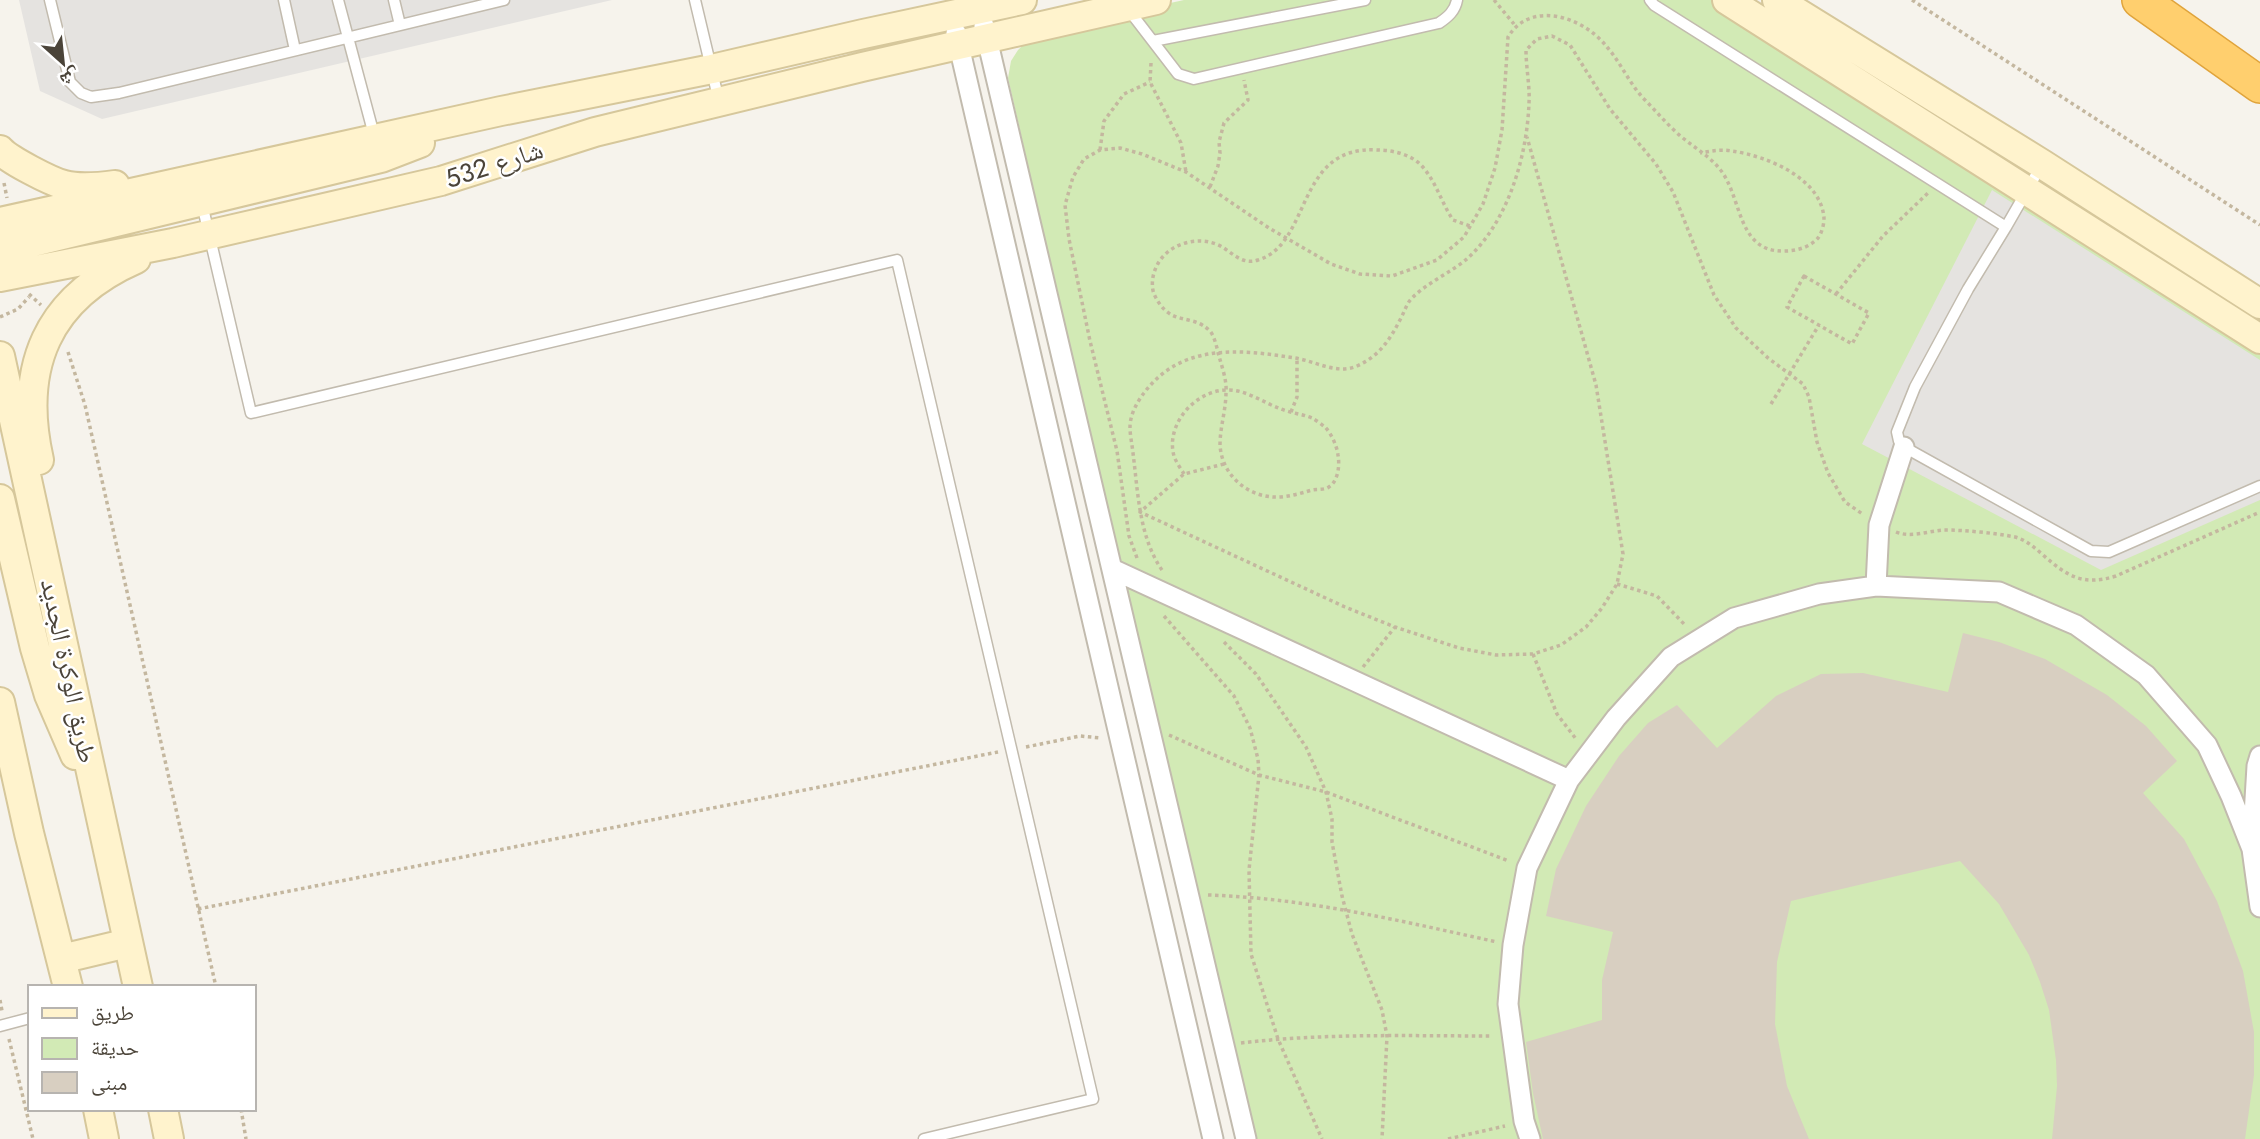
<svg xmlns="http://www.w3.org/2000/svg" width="2260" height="1139" font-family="Jost,'Noto Naskh Arabic',sans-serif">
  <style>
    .green { fill: #d2eab5 }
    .parking { fill: #e5e3e0 }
    .building { fill: #d8cfc1 }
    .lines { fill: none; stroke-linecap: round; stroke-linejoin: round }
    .lane-casing { stroke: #c2bbae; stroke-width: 13 }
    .street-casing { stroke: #c2bbae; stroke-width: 23 }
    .secondary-casing { stroke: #d6c79b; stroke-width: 32 }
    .highway-casing { stroke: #e0a43c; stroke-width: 38 }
    .path { stroke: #c4b79f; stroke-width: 3.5; stroke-dasharray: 3.5 3.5; stroke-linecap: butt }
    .lane { stroke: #fff; stroke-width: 10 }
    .street { stroke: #fff; stroke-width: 19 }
    .secondary { stroke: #fff3cd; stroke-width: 28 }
    .highway { stroke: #ffcf6e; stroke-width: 35 }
    .labels { text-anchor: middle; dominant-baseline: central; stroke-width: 5; stroke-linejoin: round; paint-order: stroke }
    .street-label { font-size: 26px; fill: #4b4439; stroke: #fff }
  </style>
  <rect width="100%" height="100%" fill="#f6f3ec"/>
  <path class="green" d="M1184,0H1711L2042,215L2260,349V1139H1251L1008,78L1011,61L1018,50L1037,32Z"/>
  <path class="parking" d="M19,0H612L102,119L40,91Z
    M1992,190L2260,360V500L2101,570L1862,444Z"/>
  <path class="building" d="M1963,633L1999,642L2045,659L2107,695L2146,726L2177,761L2143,793L2184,839L2217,901L2243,971L2254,1032V1075L2245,1139H2052L2057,1086L2056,1060L2049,1010L2040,982L2029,955L1999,904L1960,861L1791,901L1777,962L1775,1024L1787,1086L1809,1139H1543L1533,1093L1526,1042L1602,1020V980L1613,932L1546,916L1556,869L1586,806L1619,756L1648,723L1677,705L1717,748L1776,696L1821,674L1863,673L1948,692Z"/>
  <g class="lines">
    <g class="lane-casing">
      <path id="lane" d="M50,0L70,82L81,93L91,97L119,93L504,0
        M284,0L295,50
        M338,0L374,135
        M394,0L400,25
        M695,0L719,101
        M1650,0L1654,5L2006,227
        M1128,9L1178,74L1194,79L1439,23C1448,17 1455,11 1457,0
        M1153,41L1365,0
        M2041,166L2006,227L1968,289L1915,387L1897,432L1899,441L1904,447L2091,551L2109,552L2260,486
        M202,204L251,413L897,260L1093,1099L924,1139
        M0,1026L30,1018"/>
    </g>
    <g class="street-casing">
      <path id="street" d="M984,26L1246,1139
        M956,33L1213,1139
        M1112,569L1569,780
        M1876,586L1879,525L1904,447
        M2260,756L2257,766L2252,849L2260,907
        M1530,1139L1524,1121L1508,1004L1513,945L1527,868L1569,780L1616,718L1671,657L1734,618L1819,594L1876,586L1999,592L2076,625L2146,675L2207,745L2231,796L2252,849"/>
    </g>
    <g class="secondary-casing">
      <path id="secondary" d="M1727,0L2260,339
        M1777,0L2042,164L2260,304
        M0,150C9,160 50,181 64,185C79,189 100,187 115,185
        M0,222L501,111L712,69L863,34L1022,0
        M0,250L381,158L420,143
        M0,277L173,243L441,181L595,132L862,67L1156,0
        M0,356L138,987
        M39,460C18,367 47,298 136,259
        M0,499L35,648L49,695L75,755
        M0,702L29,833L68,987
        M61,959L128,943
        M98,1109L104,1139
        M163,1109L169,1139"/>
    </g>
    <g class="highway-casing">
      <path id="highway" d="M2140,0L2260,85"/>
    </g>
    <path class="path" d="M1494,0L1514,24
      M1912,0L2260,225
      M1151,63L1150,82L1181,143L1186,172
      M1100,150L1104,121L1124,94L1150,82
      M4,183L7,198
      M1210,187L1218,166L1220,153L1219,142L1224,123L1248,100L1244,80
      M1804,276L1869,313L1852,344L1787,307Z
      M29,294L41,305
      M1836,294L1883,236L1929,192
      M0,317L18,309L29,297
      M68,352L85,405L216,987
      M1771,404L1819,325
      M1291,412L1297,397V358
      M1224,464L1184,474L1140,512L1345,607L1395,627L1459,648L1496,655L1533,654L1561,645L1586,627L1602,608L1617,584L1623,554L1596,385L1527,137
      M1184,474C1181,469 1176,462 1174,456C1165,424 1196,390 1227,390C1245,389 1264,403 1281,409C1291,413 1302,414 1312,418C1316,420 1321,424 1325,427C1331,433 1337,446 1338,455C1340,466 1338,483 1327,488C1322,490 1317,489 1312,490C1302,493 1292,496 1281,497C1250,499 1222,477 1220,445C1220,427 1226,410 1226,392C1227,381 1222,367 1219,356C1217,349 1215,337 1210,331C1191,312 1171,328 1155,296C1151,289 1152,277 1155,270C1163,247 1192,235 1216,244C1230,249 1240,266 1258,260C1312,244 1295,145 1377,150C1392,150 1410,154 1421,165C1436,181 1441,202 1453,220L1470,226
      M1896,532C1911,538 1928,531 1944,530C1964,530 1995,533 2015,537C2026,540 2034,547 2043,555C2068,577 2083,586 2116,576L2260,512
      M1137,558L1129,536L1117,451L1090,341L1069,239L1065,205L1073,177L1084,159L1100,150L1120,148L1142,154L1186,172L1269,228L1331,264L1360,274L1392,276L1437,260L1464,237L1483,204L1495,168L1502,130L1508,37C1530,0 1583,16 1607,47C1621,63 1629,83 1644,99C1655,110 1665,122 1677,133C1690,145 1707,154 1718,167C1743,194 1735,253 1785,251C1797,251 1810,247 1818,238C1822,233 1824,224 1824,218C1821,178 1767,156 1732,151C1721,149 1711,151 1700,153
      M1162,570C1139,537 1138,492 1133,453C1132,444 1130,435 1130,427C1130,415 1137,402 1144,393C1181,343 1240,349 1295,358C1315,361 1337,375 1357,366C1380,356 1391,338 1402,316C1405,310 1407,303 1412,298C1428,282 1452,272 1468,258C1508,221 1527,157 1529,103C1530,86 1526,68 1526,50L1537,39L1552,36L1570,45L1610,109L1656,164L1673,192L1714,295L1736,328L1768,358L1803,384L1809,397L1817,442L1828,473L1845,502L1864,515
      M1617,584L1657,596L1685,625
      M1164,616L1234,696L1250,728L1258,759L1259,775L1249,870L1251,954L1278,1039L1322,1139
      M1224,642L1256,674L1306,747L1326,792L1332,819V842L1342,896L1352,934L1382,1010L1387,1036L1382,1139
      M1533,654L1557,714L1576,739
      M1363,667L1395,627
      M1169,735L1259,775L1326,792L1509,861
      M1026,747L1080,736L1101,738
      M1208,895C1306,898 1401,921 1497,942
      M198,909L998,752
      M0,1000L2,1011
      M9,1039L33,1139
      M1241,1043C1325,1033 1409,1036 1492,1036
      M241,1109L246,1139
      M1448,1139L1505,1126"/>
    <use href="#lane" class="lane"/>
    <use href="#street" class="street"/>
    <use href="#secondary" class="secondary"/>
    <use href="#highway" class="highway"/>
  </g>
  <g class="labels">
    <g class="street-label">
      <text transform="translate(494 164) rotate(-18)">شارع 532</text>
      <text transform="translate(69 671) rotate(78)">طريق الوكرة الجديد</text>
    </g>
  </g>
  <rect x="28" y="985" width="228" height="126" fill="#ffffff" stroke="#b7b4b0" stroke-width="2"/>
  <rect x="42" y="1008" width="35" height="10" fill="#fff3cd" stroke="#b7b4b0" stroke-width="2"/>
  <text x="91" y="1020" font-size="21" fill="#4b4439">طريق</text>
  <rect x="42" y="1038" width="35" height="21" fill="#d2eab5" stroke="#b7b4b0" stroke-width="2"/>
  <text x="91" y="1055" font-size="21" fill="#4b4439">حديقة</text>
  <rect x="42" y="1072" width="35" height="21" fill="#d8cfc1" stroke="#b7b4b0" stroke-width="2"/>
  <text x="91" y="1090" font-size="21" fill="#4b4439">مبنى</text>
  <g transform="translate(63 63) rotate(153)" stroke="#ffffff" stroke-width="5" paint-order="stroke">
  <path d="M0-5L12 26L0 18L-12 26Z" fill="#4b4439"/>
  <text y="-10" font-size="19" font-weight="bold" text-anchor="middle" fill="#4b4439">ش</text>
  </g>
</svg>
